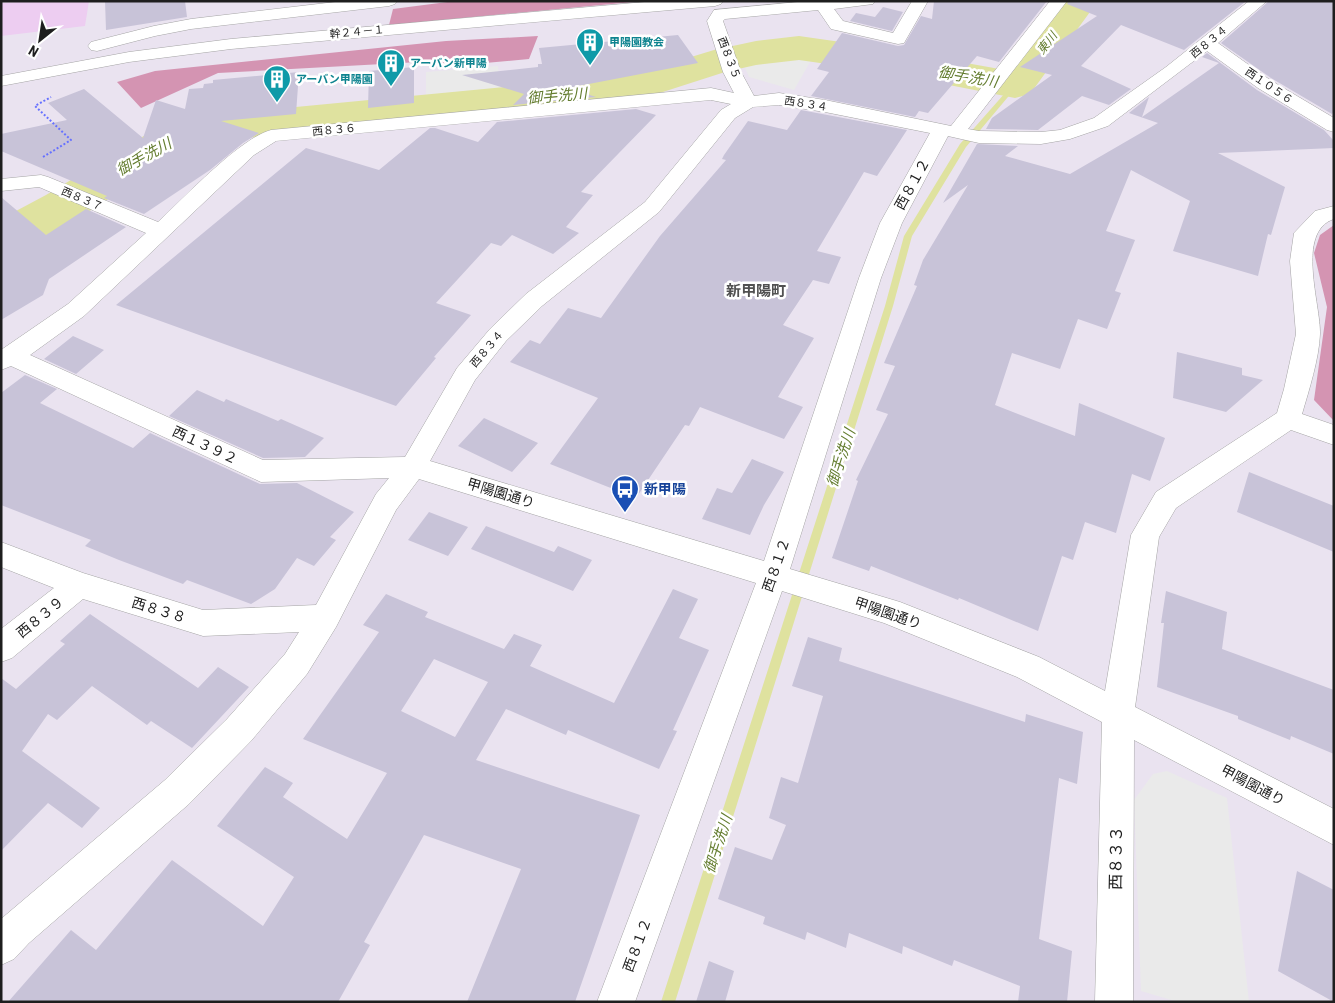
<svg xmlns="http://www.w3.org/2000/svg" width="1335" height="1003" font-family="'Roboto Condensed','Noto Sans JP',sans-serif">
  <style>
    .farmland { fill: #edcdf1 }
    .forest { fill: #d494b2 }
    .parking { fill: #eaeaea }
    .lines { fill: none; stroke-linecap: round; stroke-linejoin: round }
    .stream { fill: #dfe29f; fill-rule: evenodd }
    .river { fill: #dfe29f; fill-rule: evenodd }
    .building { fill: #c8c3d8; fill-rule: evenodd }
    .minor-casing { stroke: #a5a5a5; stroke-width: 1 }
    .path { stroke: #6671ff; stroke-width: 2; stroke-dasharray: 2 2; stroke-linecap: butt }
    .minor { fill: #fff; fill-rule: evenodd }
    .labels { text-anchor: middle; dominant-baseline: central; stroke-width: 5; stroke-linejoin: round; paint-order: stroke }
    .far-street-label { font-size: 11px; fill: #1e1e1e; stroke: #fff }
    .far-culture-label { font-size: 11px; font-weight: bold; fill: #0d838f; stroke: #fff; text-anchor: start }
    .far-water-label { font-size: 12px; font-style: italic; fill: #647d30; stroke: #fff }
    .street-label { font-size: 14px; fill: #1e1e1e; stroke: #fff }
    .transit-label { font-size: 14px; font-weight: bold; fill: #164399; stroke: #fff; text-anchor: start }
    .water-label { font-size: 15px; font-style: italic; fill: #647d30; stroke: #fff }
    .neighbourhood-label { font-size: 15px; font-weight: bold; fill: #515151; stroke: #fff }
    .near-street-label { font-size: 16px; fill: #1e1e1e; stroke: #fff }
  </style>
  <rect width="100%" height="100%" fill="#eae3f0"/>
  <path class="farmland" d="M38,1H89L85,26L1,36V3Z"/>
  <path class="forest" d="M455,1H644L389,25L393,9Z
    M538,36L529,59L452,66L438,61L218,73L141,108L117,82L155,71L446,41Z
    M1334,225V421L1314,400L1327,307L1314,253L1320,235Z"/>
  <path class="parking" d="M778,54L814,55L794,90L749,77L743,63Z
    M498,66L501,97L426,103V72Z
    M1167,771L1227,798L1249,1002H1178L1141,991L1134,800L1153,774Z"/>
  <g class="lines">
    <path class="stream" d="M1013,84L1018,85L966,147L912,236L893,306L675,1002H661L885,306L904,236L960,144Z"/>
    <path class="river" d="M1059,1H1098L1030,94L1015,98L883,72L799,60L756,65L725,72L638,100L216,141L184,151L80,217L19,251L1,256V219L46,195L152,131L212,115L632,75L714,50L756,41L799,36L883,48L1005,70Z"/>
  </g>
  <path class="building" d="M105,1H185L187,17L106,30Z
    M934,1H1047L999,62L977,56L928,113L919,111L915,117L811,96L829,72L817,69L842,33L898,46L904,45L921,16L932,19Z
    M1069,1H1246L1184,50L1121,25L1081,66L1131,89L1109,105L1082,96L1038,130L986,129L992,118L1052,75L1020,67L1097,16L1067,4Z
    M1269,1H1334V111L1332,114L1271,78L1221,43Z
    M883,7L903,12L892,31L850,21L856,13L875,17Z
    M678,35L698,63L568,88L596,97L513,105L524,94L462,75L538,67V64H542L539,48Z
    M1207,53L1257,90L1324,130L1334,141V148L1218,153L1285,187L1271,235L1268,234L1258,276L1173,251L1190,201L1131,170L1106,231L1135,240L1115,291L1121,293L1107,329L1078,319L1060,369L1012,353L995,405L1075,436L1079,403L1165,438L1150,481L1132,474L1116,533L1085,522L1073,560L1062,556L1038,631L959,598L958,600L871,566L869,571L832,558L858,481L856,480L888,414L876,410L895,366L884,363L917,286L914,285L923,260L968,185L943,203L977,144L1018,146L1005,156L1070,174L1158,123L1129,113L1149,97L1142,117L1219,63L1202,57Z
    M414,67V103L368,108L369,71Z
    M299,72L296,114L221,121L259,133L243,143L210,170L144,214L104,198L107,196L1,151V134L67,120L48,103L84,89L143,138L156,100L185,109L189,89L203,88L204,84L213,83V80Z
    M636,109L656,115L581,192L593,195L566,227L579,233L553,254L512,235L501,246L491,243L436,303L471,315L434,357L436,358L396,406L116,305L306,148L379,170L430,128H435L478,142L497,122Z
    M801,110L907,130L877,176L864,172L817,251L841,257L829,284L813,280L783,325L814,338L778,397L803,407L784,439L700,407L689,426L685,425L636,498L550,464L598,398L510,362L530,340L540,344L568,308L601,318L660,236L726,160L722,159L724,155L748,121L787,130Z
    M1,197L46,235L86,209L126,227L49,279L43,295L1,320Z
    M73,336L104,350L76,374L44,359Z
    M1177,352L1242,368V375L1263,380L1226,412L1173,398Z
    M25,375L57,389L40,403L133,448L150,433L260,484L297,483L354,512L330,537L336,540L314,566L297,558L275,589L251,604L187,580L183,584L119,560L85,546L91,540L1,505V393Z
    M197,390L224,402L226,399L278,421L281,419L324,438L305,457L263,458L169,416Z
    M484,418L538,443L512,472L458,446Z
    M752,459L784,472L764,505L750,535L702,519L717,488L732,493Z
    M1249,472L1334,506V552L1237,512Z
    M429,512L468,527L448,556L408,540Z
    M486,526L554,552L558,546L592,560L573,591L471,549Z
    M673,589L698,599L679,638L709,650L673,730L677,731L659,769L568,730L566,735L506,709L476,760L640,815L575,1002H467L521,869L424,835L364,942L370,945L338,1002H8L71,930L96,950L172,860L263,926L294,877L217,826L265,767L293,783L283,797L347,839L387,773L303,739L379,632L363,625L386,594L428,612L425,617L504,649L514,634L542,645L530,666L614,703ZM434,659L488,682L455,737L401,711Z
    M1166,591L1227,612L1222,649L1334,690V754L1291,736L1290,740L1238,719V716L1157,687L1164,623H1161Z
    M90,614L198,688L218,667L249,687L192,748L151,721L147,725L92,686L57,720L48,714L22,751L100,808L82,828L48,803L1,851V678L16,689L65,644L60,641Z
    M808,637L842,648L839,661L1025,722L1026,714L1083,732L1077,784L1059,778L1039,939L1072,951L1067,1002H1018L1020,986L954,960L952,966L903,946L902,954L849,933L846,948L807,932L805,940L763,924L765,917L718,899L735,847L772,860L786,825L769,818L781,777L798,783L823,696L792,686Z
    M1297,871L1334,890V1002L1278,971Z
    M709,961L734,971L725,1002H696Z"/>
  <g class="lines">
    <g class="minor-casing">
      <path id="minor" d="M344,1H397L395,4L389,6L191,29L155,36L97,51L91,50L88,46L91,42L154,26L191,19Z
        M656,1H723L721,4L715,6L231,49L129,62L1,86V76L129,52L231,39Z
        M808,1H875L873,4L834,9L843,21L893,33L912,1H928L904,43L898,44L831,29L818,10L725,19L723,21L741,72L754,96L779,93L825,100L951,126L1050,1H1067L968,129L979,131L1041,132L1060,130L1094,118L1166,67L1249,1H1267L1218,43L1270,80L1334,118V132L1327,130L1258,88L1207,51L1108,126L1070,139L1041,144L979,143L948,136L902,223L881,278L790,569L900,602L1039,657L1105,691L1131,535L1156,492L1277,413L1284,389L1296,334L1290,261L1294,233L1315,211L1334,206V219C1295,232 1321,305 1320,334C1319,359 1309,390 1302,414L1334,425V445L1291,430L1176,508L1159,537L1135,707L1334,809V845L1134,740L1133,1002H1095L1102,722L1017,677L884,623L782,591L635,1002H597L756,583L419,479L396,510L336,627L307,674L251,741L189,804L29,943L14,959L1,965V919L165,780L227,719L285,654L299,632L203,636L83,599L12,658L1,662V629L54,588L1,567V542L83,573L203,610L316,605L376,494L389,478L261,482L11,366L1,370V350L68,304L146,233L39,187L1,191V179L41,175L48,177L158,222C183,199 240,138 271,130L711,88L734,93L723,72L707,21L714,10ZM711,100L731,104L721,110L645,202L526,294L490,329L457,368L405,457L263,460L30,355L84,316L254,155L276,141ZM779,105L825,112L930,133L880,223L859,278L764,561L430,461L475,380L506,341L542,306L659,212L735,118L753,107Z"/>
    </g>
    <path class="path" d="M43,157L71,140L35,106L51,97"/>
    <use href="#minor" class="minor"/>
  </g>
  <defs>
    <g id="building-pin" transform="scale(1.4375)"><path d="M0 17L-7.5 6A9.5 9.5 0 1 1 7.5 6Z" fill="#0f9aa8" stroke="#fff"/><path d="M-4-6H4V6H1V3H-1V6H-4ZM-2.5-4.3h1.7v1.8h-1.7ZM.8-4.3h1.7v1.8H.8ZM-2.5-1h1.7V.8h-1.7ZM.8-1h1.7V.8H.8Z" fill="#fff"/></g>
    <g id="bus-pin" transform="scale(1.4375)"><path d="M0 17L-7.5 6A9.5 9.5 0 1 1 7.5 6Z" fill="#1a4fb4" stroke="#fff"/><path d="M-5-6H5V4H4V6H2V4H-2V6H-4V4H-5ZM-3.5-4V0h7V-4ZM-3.5 1.2v1.5H-2V1.2ZM2 1.2v1.5H3.5V1.2Z" fill="#fff"/></g>
  </defs>
  <g fill-rule="evenodd">
    <use href="#building-pin" x="590" y="42"/>
    <use href="#building-pin" x="391" y="63"/>
    <use href="#building-pin" x="277" y="79"/>
    <use href="#bus-pin" x="625" y="489"/>
  </g>
  <g class="labels">
    <g class="far-street-label">
      <text transform="translate(357 32) rotate(-5)">幹２４－１</text>
      <text transform="translate(1209 42) rotate(-39)">西８３４</text>
      <text transform="translate(729 58) rotate(69)">西８３５</text>
      <text transform="translate(1269 86) rotate(34)">西１０５６</text>
      <text transform="translate(806 104) rotate(9)">西８３４</text>
      <text transform="translate(334 130) rotate(-5)">西８３６</text>
      <text transform="translate(82 199) rotate(23)">西８３７</text>
      <text transform="translate(487 349) rotate(-49)">西８３４</text>
    </g>
    <g class="far-culture-label">
      <text x="609" y="42">甲陽園教会</text>
      <text x="410" y="63">アーバン新甲陽</text>
      <text x="296" y="79">アーバン甲陽園</text>
    </g>
    <g class="far-water-label">
      <text transform="translate(1047 43) rotate(-52)">東川</text>
    </g>
    <g class="street-label">
      <text transform="translate(912 184) rotate(-61)">西８１２</text>
      <text transform="translate(205 445) rotate(25)">西１３９２</text>
      <text transform="translate(501 493) rotate(17)">甲陽園通り</text>
      <text transform="translate(776 565) rotate(-71)">西８１２</text>
      <text transform="translate(159 610) rotate(17)">西８３８</text>
      <text transform="translate(888 613) rotate(19)">甲陽園通り</text>
      <text transform="translate(40 617) rotate(-39)">西８３９</text>
      <text transform="translate(1253 785) rotate(28)">甲陽園通り</text>
      <text transform="translate(637 945) rotate(-70)">西８１２</text>
    </g>
    <g class="transit-label">
      <text x="644" y="489">新甲陽</text>
    </g>
    <g class="water-label">
      <text transform="translate(968 77) rotate(10)">御手洗川</text>
      <text transform="translate(557 96) rotate(-5)">御手洗川</text>
      <text transform="translate(144 157) rotate(-29)">御手洗川</text>
      <text transform="translate(841 458) rotate(-72)">御手洗川</text>
      <text transform="translate(718 844) rotate(-72)">御手洗川</text>
    </g>
    <g class="neighbourhood-label">
      <text x="756" y="291">新甲陽町</text>
    </g>
    <g class="near-street-label">
      <text transform="translate(1116 858) rotate(-89)">西８３３</text>
    </g>
  </g>
  <rect width="1335" height="1003" fill="none" stroke="#1e1e1e" stroke-width="5"/>
  <g transform="translate(40 40) rotate(210)" stroke="#ffffff" stroke-width="4" paint-order="stroke">
  <path d="M0-4L9 19L0 12L-9 19Z" fill="#1e1e1e"/>
  <text y="-8" font-size="14" font-weight="bold" text-anchor="middle" fill="#1e1e1e">N</text>
  </g>
</svg>
